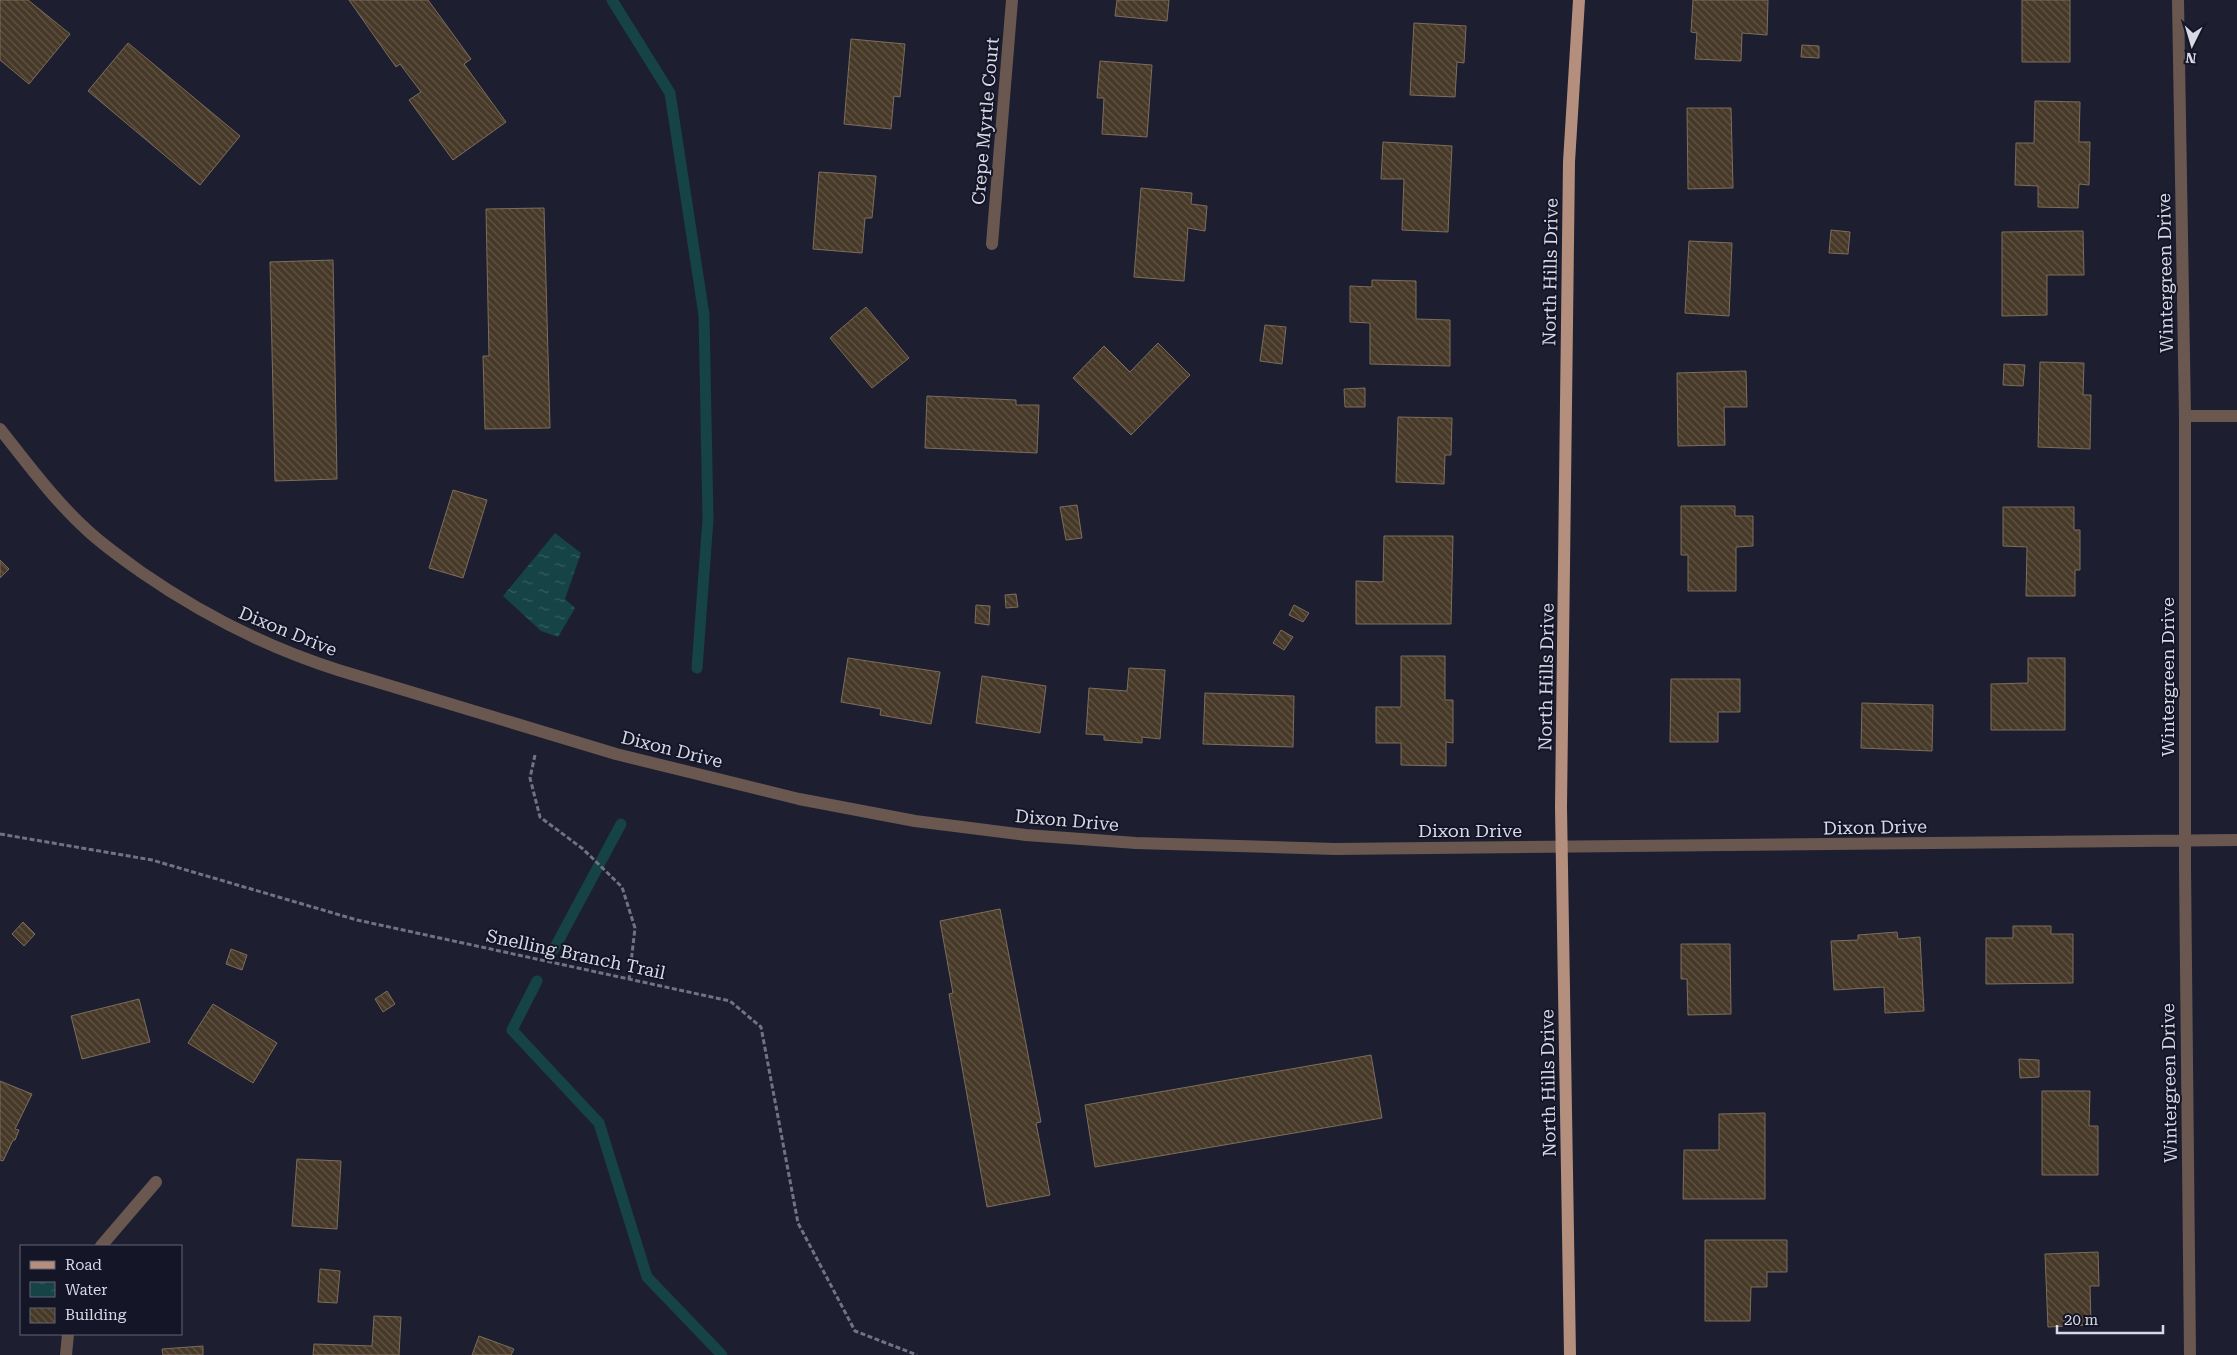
<svg xmlns="http://www.w3.org/2000/svg" width="2237" height="1355" font-family="'Roboto Serif',serif">
  <style>
    .water { fill: url(#water-ripples) }
    .lines { fill: none; stroke-linecap: round; stroke-linejoin: round }
    .stream { stroke: #154346; stroke-width: 11 }
    .building { fill: url(#building-back-hatch); stroke: #7d6d5b }
    .path { stroke: #717383; stroke-width: 3; stroke-dasharray: 5 2.5; stroke-linecap: butt }
    .minor { stroke: #6a5850; stroke-width: 12 }
    .major { stroke: #b48f7d; stroke-width: 12 }
    .labels { text-anchor: middle; dominant-baseline: central; stroke-width: 4; stroke-linejoin: round; paint-order: stroke }
    .street-label { font-size: 18px; fill: #d7d9e5; stroke: #141627 }
  </style>
  <defs>
    <pattern id="water-ripples" width="26" height="14" patternUnits="userSpaceOnUse" patternTransform="scale(1.25)"><rect width="26" height="14" fill="#154346"/><path d="M2 4q2-2 4 0t4 0M15 11q2-2 4 0t4 0" fill="none" stroke="#365e61"/></pattern>
    <pattern id="building-back-hatch" width="6" height="6" patternUnits="userSpaceOnUse" patternTransform="scale(1.25)"><rect width="6" height="6" fill="#473928"/><path d="M-1 5l2 2M0 0l6 6M5-1l2 2" fill="none" stroke="#615547"/></pattern>
  </defs>
  <rect width="100%" height="100%" fill="#1d1f31"/>
  <path class="water" d="M555,533L581,553L565,599L575,608L558,637L541,631L503,596Z"/>
  <g class="lines">
    <path class="stream" d="M612,0L670,93L704,315L708,519L697,668
      M554,949L621,824
      M537,981L512,1030L599,1123L647,1277L722,1355"/>
  </g>
  <path class="building" d="M0,0H28L70,34L29,84L0,60Z
    M349,0H428L471,59L464,64L506,122L453,160L409,100L421,92L400,64L396,67Z
    M1117,0H1169L1167,21L1115,16Z
    M1693,0H1768L1767,35L1742,33L1741,61L1695,59L1697,33L1691,32Z
    M2022,0H2070V62H2022Z
    M1414,23L1466,26L1464,63L1457,62L1455,97L1410,95Z
    M851,39L905,44L900,97L894,96L891,129L844,124Z
    M128,43L240,136L200,185L88,91Z
    M1802,45L1819,46V58L1801,57Z
    M1100,61L1152,65L1147,137L1102,134L1104,98H1097Z
    M2035,101L2080,102L2079,142H2090L2089,185L2079,184L2078,208L2038,207V186L2015,185L2016,143H2034Z
    M1687,108H1731L1733,188L1688,189Z
    M1383,142L1452,146L1448,232L1402,230L1404,179H1381Z
    M819,172L876,176L872,218H865L862,253L813,249Z
    M1141,188L1192,193L1191,204L1207,206L1205,231L1188,228L1184,281L1134,277Z
    M544,208L550,428L485,429L483,356H489L486,209Z
    M1831,230L1850,232L1848,254L1829,253Z
    M2083,231L2084,275H2047V315L2002,316V232Z
    M1689,241L1732,243L1729,316L1685,313Z
    M333,260L337,479L275,481L270,262Z
    M1372,280L1416,281V319L1450,320V366L1370,364V323L1350,322V286L1372,287Z
    M866,307L909,358L872,388L830,338Z
    M1265,325L1286,327L1282,364L1260,361Z
    M1158,343L1190,375L1131,435L1073,378L1104,346L1130,372Z
    M2040,362L2084,363L2083,395H2091L2090,449L2038,447Z
    M2004,364L2025,365L2023,386L2003,385Z
    M1746,371L1747,407H1724L1725,445L1678,446L1677,373Z
    M1365,388V407H1345L1344,389Z
    M927,396L1016,400V405H1039L1037,453L925,448Z
    M1398,417L1452,418L1451,455H1445L1444,484L1396,482Z
    M453,490L487,500L463,578L429,568Z
    M1077,505L1082,538L1066,540L1060,507Z
    M1681,506H1735V516H1753V546L1736,547V591H1688V555H1681Z
    M2003,507H2074V530H2080V570H2075V596H2026L2027,547L2003,546Z
    M1384,536H1453L1451,624H1356V581L1383,582Z
    M0,560L9,569L0,578Z
    M1016,594L1018,607L1006,608L1005,595Z
    M976,605L990,606L989,625L975,623Z
    M1294,605L1309,613L1303,622L1289,615Z
    M1281,630L1293,637L1284,650L1273,643Z
    M1401,656H1445V700H1453V743L1446,742V766L1401,765V743H1376V707H1401Z
    M848,658L940,672L931,724L880,715L881,709L841,702Z
    M2028,658H2065V730H1991V684L2028,683Z
    M1129,668L1165,670L1160,739L1142,737V743L1104,740V735L1086,734L1089,688L1127,691Z
    M982,676L1046,686L1040,733L976,723Z
    M1671,679H1740V712H1718V742H1670Z
    M1205,693L1294,696L1293,747L1203,744Z
    M1862,703L1933,705L1932,751L1861,748Z
    M1000,909L1041,1122L1036,1123L1050,1195L987,1207L949,994L953,993L940,921Z
    M23,922L35,934L24,946L12,934Z
    M2013,926H2051V934H2073V983L1986,984V938H2013Z
    M1897,932L1898,939L1920,937L1924,1011L1885,1013L1884,987L1834,990L1831,941L1858,940V935Z
    M1681,944H1730L1731,1014L1688,1015L1687,979H1681Z
    M231,949L247,955L242,970L226,964Z
    M387,991L395,1004L383,1012L375,999Z
    M139,999L150,1042L82,1059L71,1016Z
    M213,1004L277,1043L253,1083L188,1043Z
    M1371,1055L1382,1118L1095,1167L1085,1105Z
    M2019,1059L2039,1060V1077L2020,1078Z
    M0,1081L32,1094L15,1129L19,1130L15,1140H13L3,1161L0,1160Z
    M2042,1091H2090L2089,1126H2098V1175H2042Z
    M1765,1113V1199H1683L1684,1150H1719V1114Z
    M297,1159L341,1161L337,1229L292,1226Z
    M1705,1240H1787V1272H1767V1287H1751L1750,1321H1705Z
    M2098,1252L2099,1286H2090L2091,1325L2048,1327L2045,1254Z
    M320,1269L340,1271L337,1303L318,1302Z
    M374,1316L401,1317L399,1355H313L314,1344L372,1346Z
    M479,1336L514,1349L511,1355H472Z
    M203,1346V1355H163L162,1349Z"/>
  <g class="lines">
    <path class="path" d="M535,755L530,778L540,817L583,849L622,887L635,928L629,980
      M0,834L152,860L357,920L730,1001L761,1027L798,1223L855,1331L917,1355"/>
    <path class="minor" d="M2178,0L2185,416V869L2190,1355
      M992,244L1012,0
      M2185,416H2237
      M0,429C27,463 54,500 87,530C103,545 123,559 141,572C203,615 266,647 338,670L616,754L799,799L915,821L1026,835L1136,843L1335,849L2237,840
      M101,1246L156,1182
      M66,1355L68,1334"/>
    <path class="major" d="M1570,1355L1561,807L1569,162L1579,0"/>
  </g>
  <g class="labels">
    <g class="street-label">
      <text transform="translate(985 121) rotate(-85)">Crepe Myrtle Court</text>
      <text transform="translate(1550 272) rotate(-89)">North Hills Drive</text>
      <text transform="translate(2165 273) rotate(-91)">Wintergreen Drive</text>
      <text transform="translate(288 631) rotate(22)">Dixon Drive</text>
      <text transform="translate(1546 677) rotate(-89)">North Hills Drive</text>
      <text transform="translate(2167 677) rotate(-90)">Wintergreen Drive</text>
      <text transform="translate(672 749) rotate(14)">Dixon Drive</text>
      <text transform="translate(1067 820) rotate(5)">Dixon Drive</text>
      <text transform="translate(1875 827) rotate(-1)">Dixon Drive</text>
      <text x="1470" y="830">Dixon Drive</text>
      <text transform="translate(576 954) rotate(12)">Snelling Branch Trail</text>
      <text transform="translate(1548 1083) rotate(-91)">North Hills Drive</text>
      <text transform="translate(2169 1083) rotate(-91)">Wintergreen Drive</text>
    </g>
  </g>
  <rect x="20" y="1245" width="162" height="90" fill="#141627" stroke="#626473"/>
  <rect x="30" y="1261" width="25" height="8" fill="#b48f7d" stroke="#626473"/>
  <text x="65" y="1270" font-size="15" fill="#d7d9e5">Road</text>
  <rect x="30" y="1282" width="25" height="15" fill="url(#water-ripples)" stroke="#626473"/>
  <text x="65" y="1295" font-size="15" fill="#d7d9e5">Water</text>
  <rect x="30" y="1308" width="25" height="15" fill="url(#building-back-hatch)" stroke="#626473"/>
  <text x="65" y="1320" font-size="15" fill="#d7d9e5">Building</text>
  <g transform="translate(2192 45) rotate(185)" stroke="#141627" stroke-width="4" paint-order="stroke">
  <path d="M0-4L9 19L0 12L-9 19Z" fill="#d7d9e5"/>
  <text y="-8" font-size="14" font-weight="bold" text-anchor="middle" fill="#d7d9e5">N</text>
  </g>
  <path d="M2057 1325v8h106v-8" fill="none" stroke="#d7d9e5" stroke-width="2.5"/>
  <text x="2064" y="1325" font-size="15" fill="#d7d9e5" stroke="#141627" stroke-width="4" paint-order="stroke">20 m</text>
</svg>
